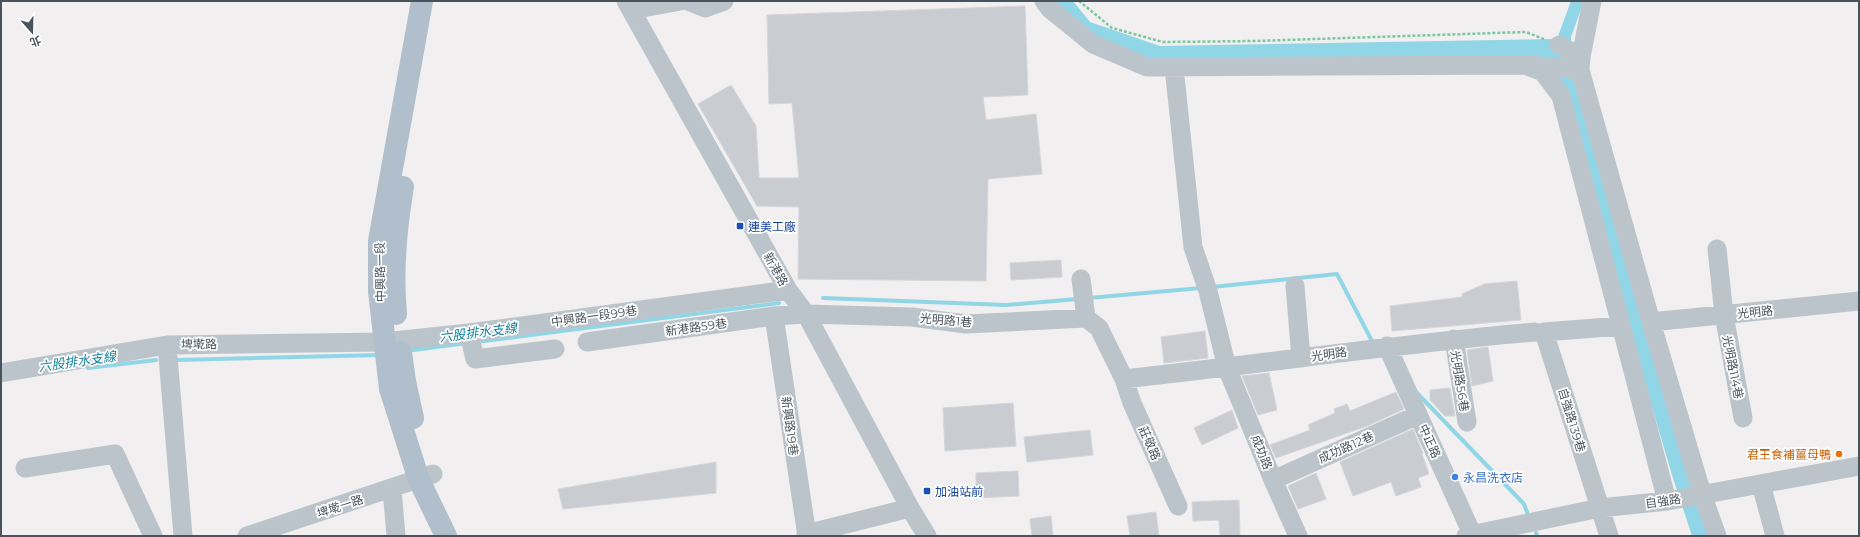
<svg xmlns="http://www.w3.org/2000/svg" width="1860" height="537" font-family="Montserrat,'Noto Sans TC',sans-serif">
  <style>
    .water { fill: #91d6e6 }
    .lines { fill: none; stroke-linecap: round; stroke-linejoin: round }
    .stream { stroke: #91d6e6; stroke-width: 4 }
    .building { fill: #c9ccd1; stroke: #d3d6da }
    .path { stroke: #7bc8a0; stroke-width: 2.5; stroke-dasharray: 3 2; stroke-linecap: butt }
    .minor { stroke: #bcc4cb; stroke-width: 19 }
    .major { stroke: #b1bfcc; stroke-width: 22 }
    .transit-dot { fill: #1a4fb4; stroke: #fff; stroke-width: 1.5 }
    .food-dot { fill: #e8710a; stroke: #fff; stroke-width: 1.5 }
    .shop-dot { fill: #3f7fe0; stroke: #fff; stroke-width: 1.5 }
    .labels { text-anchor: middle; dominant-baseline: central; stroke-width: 3.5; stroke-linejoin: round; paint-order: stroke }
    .transit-label { font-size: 12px; fill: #164399; stroke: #fff; text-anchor: start }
    .street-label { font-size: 12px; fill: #48535b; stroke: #fff }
    .food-label { font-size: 12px; fill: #c56008; stroke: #fff; text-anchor: end }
    .shop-label { font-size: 12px; fill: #366cbe; stroke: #fff; text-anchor: start }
    .water-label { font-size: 13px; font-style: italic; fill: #16819a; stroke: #fff }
  </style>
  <rect width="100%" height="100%" fill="#f1efef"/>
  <path class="water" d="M1048,1H1073L1090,22L1160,46L1557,39L1571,1H1584L1571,37V72L1714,536H1692L1672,475L1556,81L1550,69L1142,59L1093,39Z"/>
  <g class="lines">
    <path class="stream" d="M1212,287L1337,274L1373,343
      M823,298L1006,305L1078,299
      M1089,298L1201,288
      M476,342L779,303
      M406,351L467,343
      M178,360L380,355
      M88,368L156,360
      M1417,393L1524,504L1527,512
      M1536,533L1537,536"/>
  </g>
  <path class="building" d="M1025,6L1028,95L983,97L986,120L1036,114L1042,174L988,179L986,281L798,279L799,207L757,206L698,104L731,85L756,126L759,178H799L792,103L769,104L767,15Z
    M1061,260L1062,277L1011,280L1010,263Z
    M1517,281L1521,320L1392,331L1390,306L1462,297V294L1484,284Z
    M1205,331L1208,358L1164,363L1161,337Z
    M1488,347L1493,381L1472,386L1467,350Z
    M1269,373L1277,410L1258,415L1242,376Z
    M1450,388L1455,416H1445L1430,400V390Z
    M1396,392L1404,409L1367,426L1276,458L1270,445L1310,430L1308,425L1335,413L1334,409L1347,404L1350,411Z
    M1013,403L1016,446L945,451L943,408Z
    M1232,410L1238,428L1202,445L1194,428Z
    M1413,429L1423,453L1422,454L1429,474L1418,478L1421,487L1396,496L1391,482L1353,496L1340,462Z
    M1090,430L1093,455L1027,462L1024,437Z
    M716,462V493L563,509L558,489Z
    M1018,471L1019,496L976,498V473Z
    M1316,473L1326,499L1298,509L1288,486Z
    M1239,500L1240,536H1220L1219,520L1193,521L1192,502Z
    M1156,512L1159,536H1130L1127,516Z
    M1051,516L1053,536H1032L1030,519Z"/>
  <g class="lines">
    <path class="path" d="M1079,1L1112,28L1163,42L1255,41L1526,32L1546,40"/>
    <path class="minor" d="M626,1L788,290L806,314L910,508L927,536
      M688,1L705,8L724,1
      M1044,1L1050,9L1093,44L1147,67L1525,65L1543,72L1561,96L1667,501
      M1592,1L1581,57L1580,70L1651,322L1702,494L1717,536
      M631,10L681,1
      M1559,45L1581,57
      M1530,65L1580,70
      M1174,67L1193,247L1208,291L1227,368L1273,480L1298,536
      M1717,249L1724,315L1743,418
      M1081,279L1086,318L1099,328L1124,379L1132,403L1178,506
      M1295,286L1301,358
      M774,316L807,536
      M1651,322L1859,301
      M469,333L475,359L555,349
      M1454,339L1467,422
      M587,342L774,316L806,314L912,317L966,324L1086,318
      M167,345L183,536
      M1387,346L1473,536
      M1,373L167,345L384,342L469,333L788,290
      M1124,379C1261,364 1397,344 1535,332
      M25,468L115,454L153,536
      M1273,480L1418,415
      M1761,484L1775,536
      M392,489L396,536
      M806,534L910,508
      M247,536L433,474
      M1466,536L1600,508L1667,501L1859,466
      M1609,536L1544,332L1621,326"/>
    <path class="major" d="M422,1L379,241V291L390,389L419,480L446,536
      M396,314C392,272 396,228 403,187
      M401,352L405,381L413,418"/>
  </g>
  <g class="transit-dot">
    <rect x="736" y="222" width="8" height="8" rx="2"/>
    <rect x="923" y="487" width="8" height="8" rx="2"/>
  </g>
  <circle class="food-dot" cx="1839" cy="454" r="4"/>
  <circle class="shop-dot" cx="1455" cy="477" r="4"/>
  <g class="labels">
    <g class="transit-label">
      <text x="748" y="226">連美工廠</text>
      <text x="935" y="491">加油站前</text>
    </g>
    <g class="street-label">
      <text transform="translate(776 269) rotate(61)">新港路</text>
      <text transform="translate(380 272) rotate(-91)">中興路一段</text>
      <text transform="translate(1755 312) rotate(-6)">光明路</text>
      <text transform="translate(594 316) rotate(-8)">中興路一段99巷</text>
      <text transform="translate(946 320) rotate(5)">光明路1巷</text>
      <text transform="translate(696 327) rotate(-8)">新港路59巷</text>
      <text transform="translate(199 344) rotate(-1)">埤墘路</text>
      <text transform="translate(1329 354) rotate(-8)">光明路</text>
      <text transform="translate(1733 367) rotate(79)">光明路114巷</text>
      <text transform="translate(1460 381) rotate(81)">光明路56巷</text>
      <text transform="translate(1572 420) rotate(73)">自強路139巷</text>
      <text transform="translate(790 426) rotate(82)">新興路19巷</text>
      <text transform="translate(1430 441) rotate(66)">中正路</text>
      <text transform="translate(1150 443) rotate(66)">莊敬路</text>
      <text transform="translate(1346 447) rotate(-24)">成功路12巷</text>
      <text transform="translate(1262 452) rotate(68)">成功路</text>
      <text transform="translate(1663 501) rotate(-8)">自強路</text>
      <text transform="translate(340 506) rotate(-18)">埤墘一路</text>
    </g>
    <g class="food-label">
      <text x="1831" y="454">君王食補薑母鴨</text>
    </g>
    <g class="shop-label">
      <text x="1463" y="477">永昌洗衣店</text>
    </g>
    <g class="water-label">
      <text transform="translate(478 332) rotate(-7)">六股排水支線</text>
      <text transform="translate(77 361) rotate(-8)">六股排水支線</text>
    </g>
  </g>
  <rect width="1860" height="537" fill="none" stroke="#48535b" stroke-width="4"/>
  <g transform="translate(32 32) rotate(160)" stroke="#ffffff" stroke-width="3" paint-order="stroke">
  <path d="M0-3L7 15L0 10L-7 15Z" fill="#48535b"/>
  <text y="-6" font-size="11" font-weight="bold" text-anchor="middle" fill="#48535b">北</text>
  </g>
</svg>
